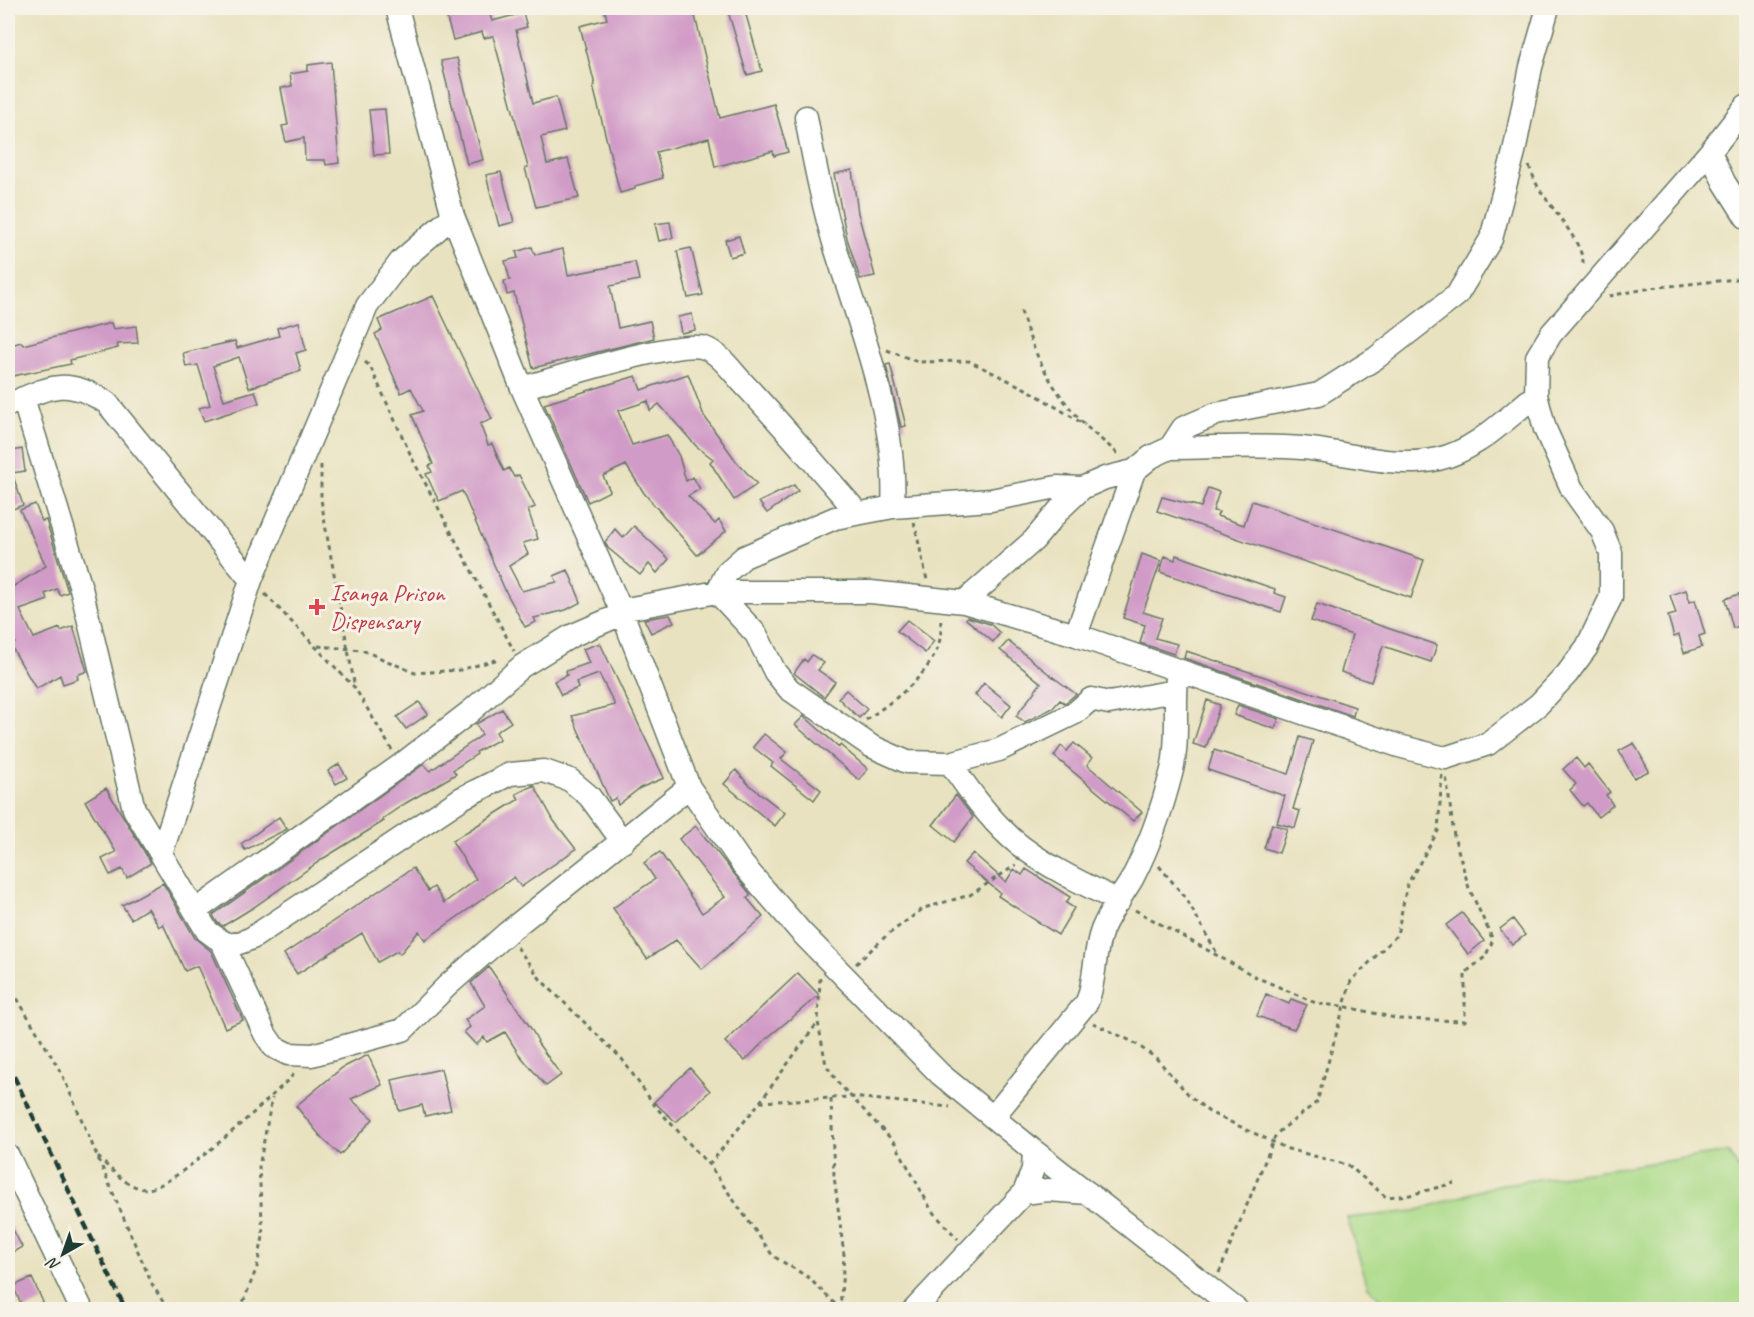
<svg xmlns="http://www.w3.org/2000/svg" width="1754" height="1317" font-family="Caveat,sans-serif">
  <style>
    .green { fill: #aada87; stroke: #648c5e; stroke-width: 1.5 }
    .building { fill: #d19bc7 }
    .lines { fill: none; stroke-linecap: round; stroke-linejoin: round }
    .minor-casing { stroke: #667765; stroke-width: 25 }
    .path { stroke: #667765; stroke-width: 3; stroke-dasharray: 4.5 4.5; stroke-linecap: butt }
    .minor { stroke: #fff; stroke-width: 22 }
    .rail { stroke: #1f3d34; stroke-width: 4.5; stroke-dasharray: 9 4.5; stroke-linecap: butt }
    .health-dot { fill: #e0444e; stroke: #f7f3e8; stroke-width: 2 }
    .labels { text-anchor: middle; dominant-baseline: central; stroke-width: 6; stroke-linejoin: round; paint-order: stroke }
    .health-label { font-size: 24px; fill: #be3a42; stroke: #f7f3e8; text-anchor: start }
  </style>
  <rect width="100%" height="100%" fill="#f7f3e8"/>
  <filter id="ink" filterUnits="userSpaceOnUse"><feTurbulence type="fractalNoise" baseFrequency=".0167" numOctaves="2"/><feDisplacementMap in="SourceGraphic" scale="12" xChannelSelector="R" yChannelSelector="G"/><feConvolveMatrix kernelMatrix="1 2 1 2 8 2 1 2 1" color-interpolation-filters="sRGB"/></filter>
  <filter id="wash" filterUnits="userSpaceOnUse"><feTurbulence type="fractalNoise" baseFrequency=".008" numOctaves="4" result="noise"/><feDisplacementMap in="SourceGraphic" scale="24" xChannelSelector="R" yChannelSelector="G"/><feGaussianBlur stdDeviation="1.35" result="paint"/><feColorMatrix in="noise" values="0 0 0 0 0 0 0 0 0 0 0 0 0 0 0 0 0 1.4 0 .05"/><feComposite in="paint" operator="in"/></filter>
  <g filter="url(#wash)">
    <rect width="100%" height="100%" fill="#e9e2c0"/>
    <path class="green" d="M1728,1152L1746,1180V1309H1391L1368,1287L1347,1218L1415,1211L1497,1185Z"/>
    <g id="blocks">
      <path class="building" d="M444,8H488L492,21L523,13L527,27L516,30L533,103L556,97L565,131L541,137L547,164L568,159L579,198L536,207L525,168L528,167L493,36L484,38L482,32L453,40Z
        M604,8H693L720,118L774,104L788,152L774,156L773,151L715,167L709,138L656,152L663,178L635,186V189L620,193L593,86L595,85L580,26L607,19Z
        M727,8H744L762,71L747,75Z
        M457,58L483,160L467,164L441,61Z
        M331,62L339,163L326,165L325,160H305L304,138L286,142L282,126L288,125L281,88L292,86L290,74L308,71V65Z
        M385,109L389,154L374,155L369,110Z
        M852,170L858,213L875,276L860,279L847,238L834,174Z
        M501,172L514,222L499,226L486,175Z
        M670,222L673,238L659,241L655,224Z
        M739,236L744,253L730,257L725,240Z
        M532,247L535,255L563,249L568,275L635,262L639,280L610,286L618,328L650,321L654,338L533,368L514,293L507,295L504,281L510,280L505,261L518,258L516,252Z
        M691,248L703,295L688,298L677,251Z
        M433,296L492,419L480,424L488,445L492,444L504,471L509,468L514,477L519,475L535,507L528,510L538,539L523,543L528,554L509,566L522,591L557,582L554,576L568,570L581,602L566,610L534,618L536,622L525,627L505,590L462,491L439,501L435,493L426,474L432,472L429,466L433,464L412,415L423,411L411,388L401,393L375,334L382,330L378,320Z
        M692,314L695,330L681,333L678,317Z
        M299,322L306,350L296,353L301,371L249,388L239,357L213,366L224,400L255,391L259,403L204,421L199,408L210,405L198,365L186,367L183,353L235,341L237,348L279,336L277,328Z
        M111,323L113,329L136,326L138,343L117,344L118,348L70,360L71,364L8,377V346L21,342L23,345Z
        M890,364L906,426L901,427L886,365Z
        M688,374L704,416L736,461L757,484L734,500L710,462L713,459L696,446L659,404L650,411L648,401L618,411L632,445L667,435L679,456L686,481L693,477L700,489L688,496L715,524L719,520L726,531L697,555L644,493L626,465L603,476L610,491L588,502L544,404L636,376L641,390Z
        M22,449L25,471L12,473L23,505L8,511V452Z
        M794,485L798,491L767,513L759,502Z
        M1208,488L1219,492L1213,511L1219,512L1217,516L1244,525L1252,501L1424,560L1411,598L1157,511L1162,497L1201,507Z
        M35,504L42,521L46,520L68,592L60,595L57,589L45,594L48,600L20,610L34,638L60,628L61,631L73,626L87,671L77,675L78,679L63,684L60,675L36,689L11,646L15,643L8,627V585L9,589L46,566L20,510Z
        M634,526L669,559L657,573L649,564L640,575L608,548L605,542L615,529L623,538Z
        M1142,554L1161,561L1143,612L1162,618L1155,638L1177,644L1174,654L1140,643L1145,625L1123,618Z
        M1176,555L1275,589L1274,593L1286,597L1281,612L1160,572L1165,556L1175,560Z
        M1686,590L1690,602L1695,600L1705,634L1699,636L1702,647L1684,653L1679,635L1674,637L1668,616L1676,614L1670,595Z
        M1739,594L1746,624L1733,628L1725,599Z
        M1317,604L1437,645L1431,662L1383,646L1371,682L1341,672L1352,635L1311,621Z
        M670,615L674,622L651,633L644,619Z
        M967,617L990,624L1000,633L993,642L966,619Z
        M907,620L934,641L925,653L897,631Z
        M1008,641L1049,674L1076,694L1065,703L1060,700L1053,708L1025,722L1016,716L1041,683L1000,650Z
        M600,643L664,778L640,788L618,805L616,798L610,801L572,716L615,705L599,674L576,682L578,688L561,695L554,681L567,675L566,671L589,663L583,649Z
        M1186,651L1355,707L1353,716L1184,658Z
        M812,655L824,663L818,670L835,682L824,697L794,673L804,659L807,662Z
        M984,683L1011,705L1002,717L975,695Z
        M846,690L867,709L859,718L838,698Z
        M1207,700L1220,705L1206,748L1193,744Z
        M419,702L428,714L406,729L397,717Z
        M1238,705L1279,719L1275,729L1234,715Z
        M502,709L511,722L496,732L500,739L476,752L477,754L453,770L456,774L406,803L382,819L384,821L324,858L254,907L223,926L217,922L213,915L424,764L430,771L482,735L476,724Z
        M804,716L839,747L840,745L868,769L859,780L795,725Z
        M764,734L787,752L781,759L821,790L814,800L771,766L773,763L753,747Z
        M1300,737L1313,741L1293,809L1300,811L1295,828L1277,823L1285,796L1208,770L1214,750L1289,774Z
        M1074,743L1092,758L1087,765L1142,812L1133,821L1054,756L1061,746L1067,751Z
        M1634,743L1649,771L1634,778L1619,751Z
        M1576,758L1584,768L1588,764L1610,792L1606,795L1613,805L1598,817L1587,803L1583,806L1570,790L1576,784L1563,769Z
        M339,764L347,778L336,784L328,771Z
        M736,770L748,784L785,813L775,826L724,784Z
        M534,785L554,821L576,849L521,887L514,877L425,940L419,931L400,954L397,951L378,962L362,933L297,974L284,954L413,868L428,891L434,887L444,903L476,879L452,841L519,799L516,794Z
        M106,788L151,863L127,878L122,869L110,875L102,859L116,852L85,801Z
        M956,795L973,817L954,842L933,825Z
        M279,817L287,829L245,850L241,844Z
        M1272,824L1287,829L1279,853L1264,848Z
        M696,826L751,895L747,898L763,917L702,969L676,940L647,959L613,908L655,879L644,863L660,852L702,913L725,897L679,839Z
        M973,853L1006,882L1014,869L1022,875L1026,869L1070,897L1066,903L1074,908L1058,935L998,896L1000,893L964,863Z
        M163,883L195,938L211,951L243,1020L225,1028L197,966L185,971L163,924L159,927L148,908L131,919L122,905Z
        M1462,913L1484,941L1468,954L1446,925Z
        M1513,919L1525,935L1512,945L1500,929Z
        M489,967L530,1027L538,1041L537,1042L561,1075L546,1086L518,1053L505,1032L487,1042L484,1037L476,1045L464,1032L470,1027L465,1020L485,1006L471,983Z
        M798,973L819,995L766,1039L745,1061L725,1042Z
        M1266,994L1289,1004L1291,999L1307,1005L1294,1029L1257,1016Z
        M368,1055L382,1085L351,1099L373,1119L340,1155L322,1138L296,1106L342,1068Z
        M690,1068L710,1091L676,1122L654,1102Z
        M441,1069L451,1110L425,1116L422,1105L399,1111L392,1080Z
        M8,1220L22,1247L8,1255Z
        M32,1278L43,1302L24,1310L13,1286Z"/>
    </g>
  </g>
  <g filter="url(#ink)">
    <use href="#blocks" fill-opacity="0" stroke="#667765" stroke-width="1.5"/>
    <g class="lines">
      <g class="minor-casing">
        <path id="minor" d="M397,8L453,216L522,388L621,610L689,787L743,865L801,932L940,1074L1034,1151L1237,1310
          M806,117C814,162 823,206 836,250C861,329 898,424 893,507
          M1710,152L1724,182L1746,217
          M522,388C554,379 680,338 705,348C720,354 731,370 742,382C782,424 819,469 858,513
          M23,398L81,588L134,809L207,931C227,946 229,948 252,938L462,798L510,774L544,771L570,780L589,796L623,842
          M8,405C49,387 66,376 107,403L251,580
          M1170,448L1183,428L1216,414L1319,394L1376,358L1457,295L1491,239L1514,152L1531,67L1548,8
          M1082,488L1057,487L991,500L893,507L835,518L744,557L727,572L717,592L756,634L775,672L789,689L871,746L907,762L950,763L999,750L1075,713L1091,699L1109,703L1175,691
          M964,602L1034,540L1060,509L1082,488L1105,478L1134,471L1151,457L1170,448C1214,448 1259,444 1302,448C1346,452 1394,469 1438,459C1476,451 1506,418 1536,395
          M621,610L717,592H871L964,602L1076,635L1399,746L1445,758L1488,744L1539,704L1567,674L1587,647L1611,597V553L1602,531L1572,489L1545,429L1536,395L1537,357L1551,334L1710,152L1746,106
          M1076,635L1134,471
          M950,763C968,789 987,816 1011,838C1039,863 1085,885 1119,901
          M161,854L251,580L367,306L401,261L453,216
          M195,911L401,765L471,711L522,666L571,636L622,614
          M223,944L265,1034L274,1047L288,1054L312,1055L403,1030L447,986L507,933L689,787
          M993,1117L1087,1002C1096,980 1093,954 1102,930C1109,912 1122,896 1132,879C1149,846 1163,806 1172,770C1179,741 1174,709 1177,678
          M8,1156L82,1310
          M1024,1193L1048,1190L1088,1193
          M914,1310L1024,1193L1033,1169L1034,1151"/>
      </g>
      <path class="path" d="M1529,166C1533,175 1536,185 1542,193C1553,210 1586,246 1583,267
        M1609,296L1651,288L1746,278
        M1021,311C1033,354 1053,392 1085,425C1096,436 1109,445 1120,456
        M887,350L918,362L969,361L1030,391L1085,425
        M365,362L370,366L413,460L514,651
        M321,465V499L326,530L355,688
        M914,522L927,580
        M265,594L355,688L392,750
        M318,646L362,650L415,673L460,670L499,659
        M866,720C898,697 949,664 940,617
        M1159,866L1185,897L1218,955
        M1135,910L1256,977L1318,1004L1343,1006L1399,1019L1465,1021V973L1485,957L1493,940L1469,888L1454,836L1446,775
        M517,947L541,980L622,1059L655,1106L709,1165L773,1256L808,1277L841,1310
        M856,964L886,936L924,908L970,895L1016,865
        M820,978L818,1022L826,1065L840,1085L895,1143L932,1211L958,1239
        M8,983L62,1074L152,1284L168,1310
        M1093,1023L1133,1042L1156,1058L1189,1095L1209,1112L1288,1149L1348,1165L1386,1197L1410,1195L1454,1183
        M831,1099L834,1176L844,1255L840,1309
        M760,1102L852,1097L950,1107
        M98,1157C111,1169 128,1189 147,1189C173,1189 273,1096 294,1074
        M709,1165L760,1102L818,1022
        M1219,1273L1276,1134L1317,1102L1351,981L1397,935L1407,885L1438,831L1442,775
        M240,1310L257,1267L263,1237L259,1167L272,1098"/>
      <use href="#minor" class="minor"/>
      <path class="rail" d="M8,1064L126,1310"/>
    </g>
  </g>
  <path class="health-dot" d="M314 598h6v6h6v6h-6v6h-6v-6h-6v-6h6z"/>
  <g class="labels">
    <g class="health-label">
      <text x="330" y="593">Isanga Prison<tspan x="330" dy="28">Dispensary</tspan></text>
    </g>
  </g>
  <rect width="1754" height="1317" fill="none" stroke="#f7f3e8" stroke-width="30"/>
  <g transform="translate(63 1254) rotate(220)" stroke="#f7f3e8" stroke-width="4.5" paint-order="stroke">
  <path d="M0-4.5L10 22L0 15L-10 22Z" fill="#1f3d34"/>
  <text y="-9" font-size="16" font-weight="bold" text-anchor="middle" fill="#1f3d34">N</text>
  </g>
</svg>
